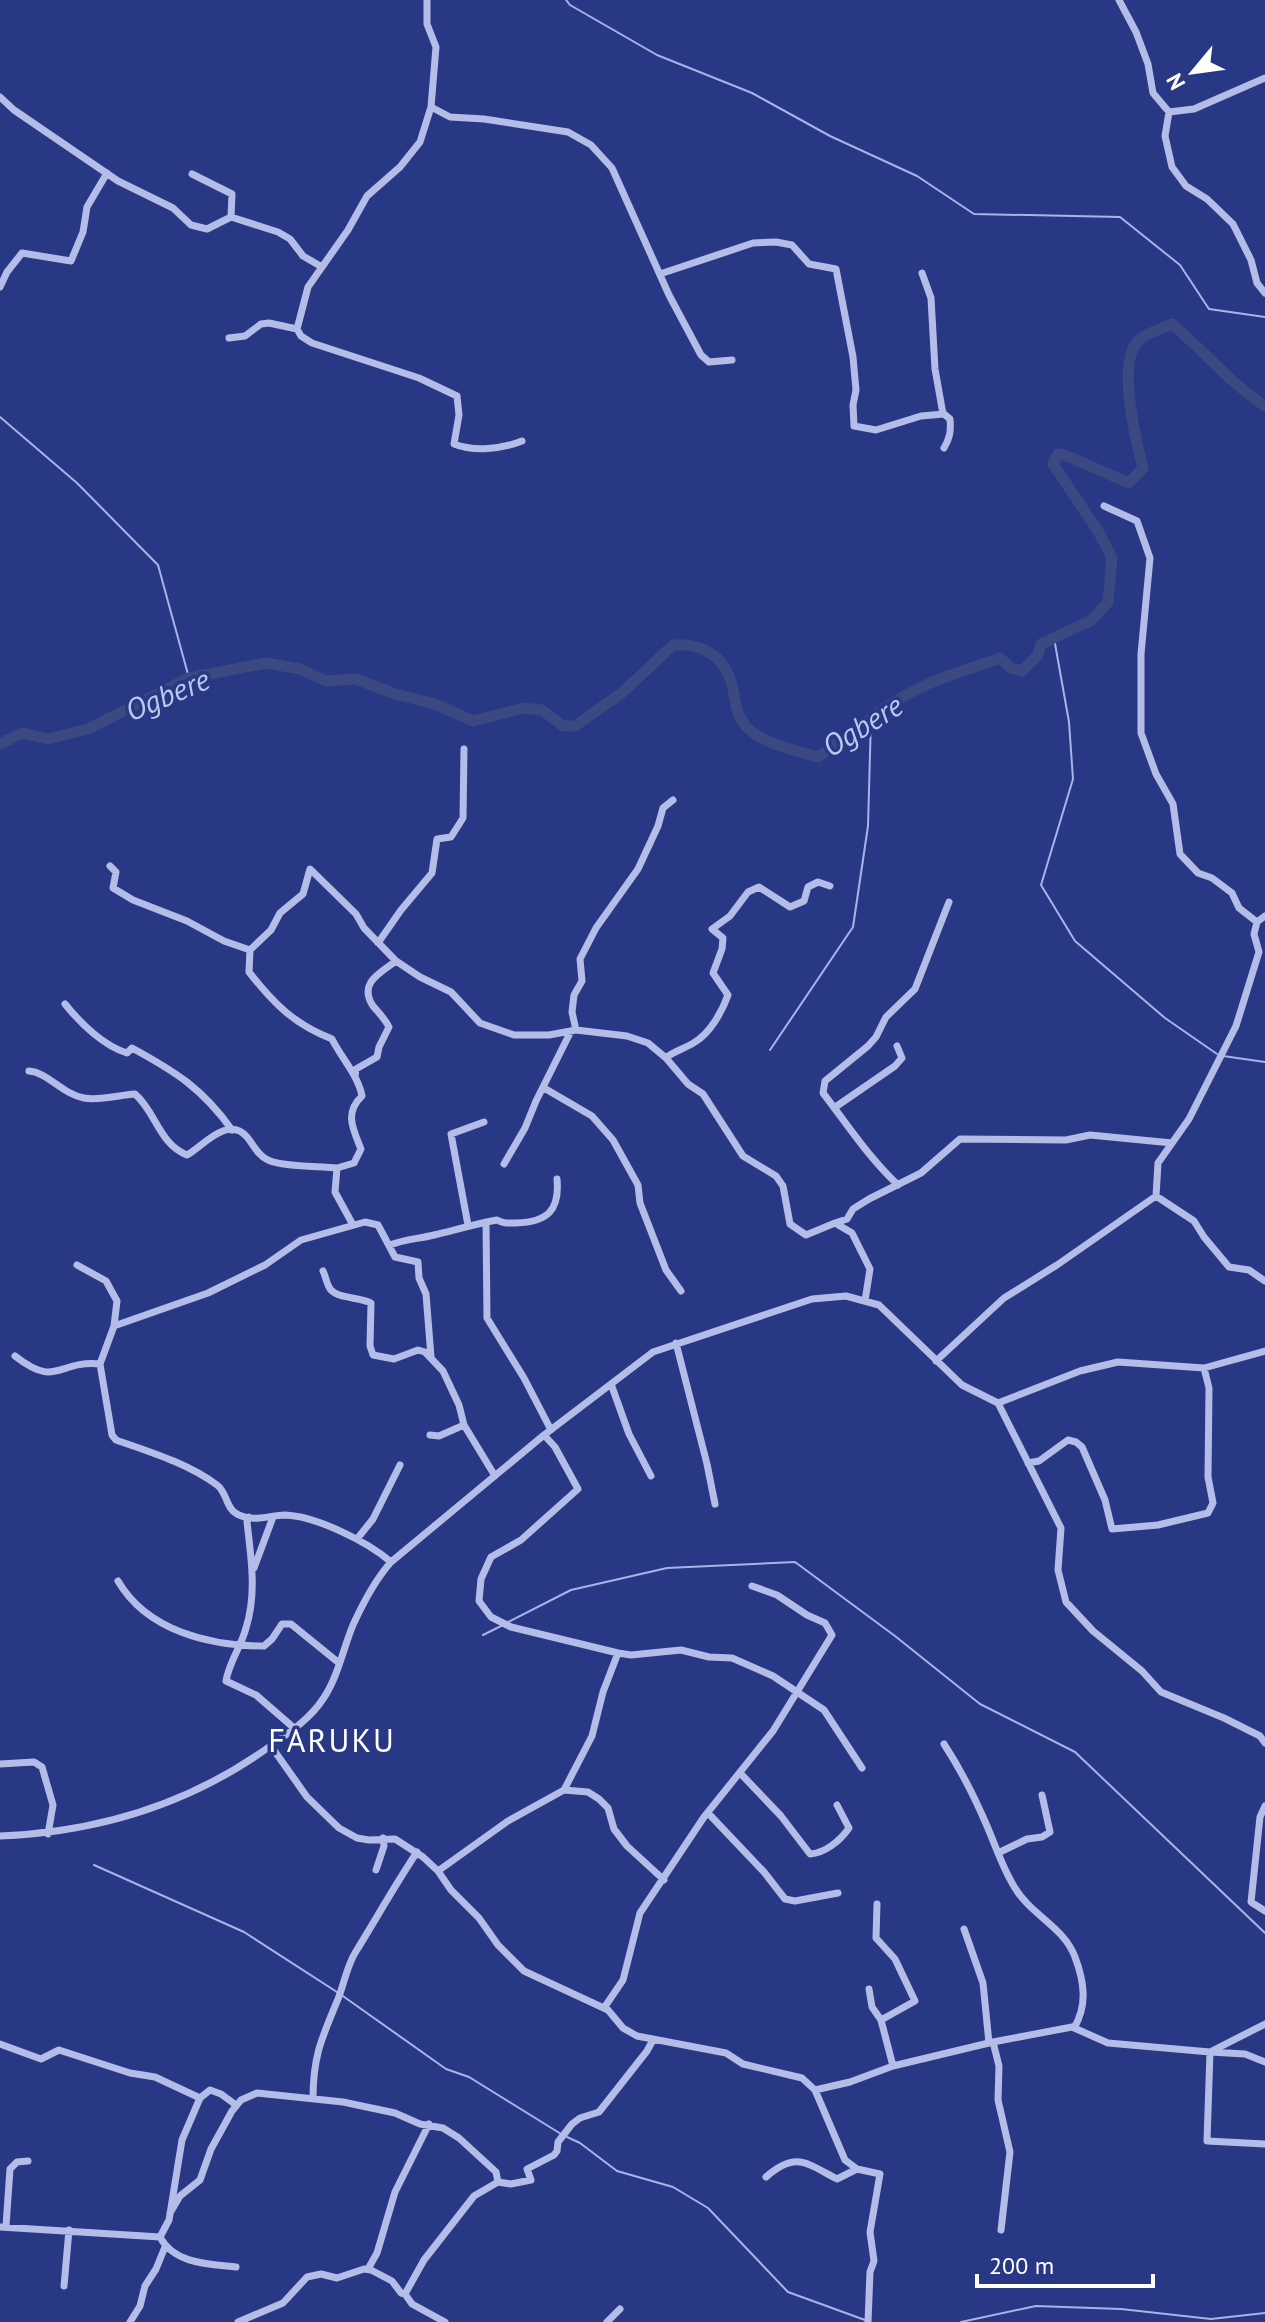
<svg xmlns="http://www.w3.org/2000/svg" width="1265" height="2322" font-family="'PT Sans',sans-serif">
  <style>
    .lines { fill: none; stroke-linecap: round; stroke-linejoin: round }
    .stream { stroke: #a7b4e8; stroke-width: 2 }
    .river { stroke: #3c4881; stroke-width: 11 }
    .minor { stroke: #b3bde8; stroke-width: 7 }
    .labels { text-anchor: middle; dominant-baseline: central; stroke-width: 7; stroke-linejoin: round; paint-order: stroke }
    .water-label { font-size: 30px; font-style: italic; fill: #bec8ef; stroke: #283885 }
    .quarter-label { font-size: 32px; letter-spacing: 2px; fill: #fff; stroke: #283885 }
  </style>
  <rect width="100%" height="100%" fill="#283885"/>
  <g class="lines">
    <path class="stream" d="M566,0L570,5L657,55L752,93L830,136L917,176L974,214L1120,217L1180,265L1209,309L1265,317
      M0,417L77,483L158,565L189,678
      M1054,638L1069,722L1073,779L1041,885L1075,941L1165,1018L1217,1054
      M770,1050L853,927L868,826L871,718
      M1223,1056L1265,1062
      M508,1622L571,1590L667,1568L795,1562L895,1636L980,1704L1075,1752L1265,1933
      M483,1635L503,1625
      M94,1865L244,1932L340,1994L446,2069L469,2077L561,2134
      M567,2137L580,2143L617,2171L673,2187L708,2208L788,2292L865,2320
      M961,2322L1036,2306L1121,2309L1211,2319L1265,2313"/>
    <path class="river" d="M0,744L22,733L48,739L88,729L189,678L266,663L300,669L326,681L356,679L395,694L435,704L473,721L524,708L542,710L563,726H575L623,692L673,645C697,643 719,652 729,676C736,691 733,709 744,724C759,743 796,751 818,757C848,737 874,713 906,695C935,678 968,670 1000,658L1011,668L1022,671L1038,655L1041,644L1092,620L1108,602L1112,558L1098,531L1053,464L1058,454L1065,455L1129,483L1143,468C1136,441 1117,362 1138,341C1146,333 1162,329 1172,324C1205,352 1229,382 1265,406"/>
    <path class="minor" d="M427,0V24L436,47L431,107L420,142L400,167L367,196L348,230L308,287L297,329L301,336L312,343L419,378L457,396L459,415L454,444C474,452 502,449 522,441
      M1119,0L1136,32L1148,64L1153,93L1169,112L1194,109L1265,78
      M0,97L14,110L118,181L173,208L191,225L207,229L231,217L278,232L290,239L303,256L322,267
      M431,107L450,117L484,119L568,132L591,145L612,168L669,295L701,355L709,362L732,360
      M1169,112L1165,136L1172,167L1186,186L1207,199L1233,224L1251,260L1257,283L1265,293
      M192,174L232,194L231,217
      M922,273L931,298L935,369L943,414
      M660,274L753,243L776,242L792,245L809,264L836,269L853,357L856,390L853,405L854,426L876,430L921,416L944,414L950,419C951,431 950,438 944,448
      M0,287L7,272L22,253L71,261L83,232L87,207L107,173
      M229,338L245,336L261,324L269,323L297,329
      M1104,506L1137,521L1150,558L1141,654V733L1156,774L1173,804L1180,854L1198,873L1212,878L1232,893L1239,908L1257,922
      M110,866L116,872L113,888L133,900L187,921L224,941L250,950
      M378,943L401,910L432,873L437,839L451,837L463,818L464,749
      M65,1004C81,1024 104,1046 127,1053L132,1048C176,1072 203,1089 232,1130
      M576,1030L572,1012L574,995L582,981L580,959L596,928L638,869L658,826L663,808L673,800
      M666,1058C675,1050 685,1049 695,1042C710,1033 722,1012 728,995L713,973L722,949L723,938L712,929L730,916L748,892L759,887L790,907L804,901L808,887L818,882L830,886
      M29,1071C47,1072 62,1094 84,1098C100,1101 119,1095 135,1094C156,1112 159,1144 187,1155C203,1146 228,1115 247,1137C254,1145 257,1155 268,1160C281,1167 320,1166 337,1168
      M355,1077L356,1069L377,1057L379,1047L389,1027C385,1019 379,1013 373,1006C358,983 380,973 396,961
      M544,1088L592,1116L613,1140L638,1185L640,1203L666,1270L681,1291
      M834,1108L895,1066L902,1058L897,1046
      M504,1164L525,1128L536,1101L571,1031
      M898,1185C869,1158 847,1124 823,1093L825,1081L868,1046L876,1037L886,1017L915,989L949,902
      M1156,1196L1194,1221L1204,1237L1229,1267L1249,1270L1265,1281
      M486,1222L487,1318L524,1378L551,1430
      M835,1223L847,1219L853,1209L869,1199L921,1173L960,1139L1066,1140L1090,1135L1172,1143
      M353,1225L335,1192L337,1168L354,1163L361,1149C353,1129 344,1113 362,1096C358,1075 342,1059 332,1039C294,1024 274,1004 249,972L250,950L271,930L280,913L303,894L310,869L356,914L364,928L396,961L420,977L451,992L480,1023L514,1035H549L576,1030L627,1036L648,1043L666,1058L688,1084L703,1094L743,1156L776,1176L783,1186L790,1224L806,1235L835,1223L852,1233L870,1269L865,1301
      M468,1225L451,1134L484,1122
      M390,1245C405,1239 418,1239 434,1235C455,1230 475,1224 497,1220C504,1224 508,1223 516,1223C547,1222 560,1211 557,1179
      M77,1265L106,1281L117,1301L114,1326L100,1364L112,1435L116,1440C150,1452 187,1463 217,1485C227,1492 226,1509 237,1514C253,1523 270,1515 285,1515C316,1516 368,1542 391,1562
      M323,1271C326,1277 327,1286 331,1290C339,1299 360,1297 371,1303L370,1346L373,1355L394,1359L418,1350L425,1352L443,1371L459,1405L464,1425L495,1476
      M114,1326L208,1293L265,1265L301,1240L365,1222L378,1225L395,1257L418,1262L419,1278L426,1294L431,1357
      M676,1343L707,1464L715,1504
      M15,1356C57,1389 57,1360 100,1364
      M936,1361L1004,1298L1057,1265L1156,1196L1158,1163L1189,1119L1236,1026L1259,952L1254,934L1257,922L1265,916
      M611,1384L629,1434L651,1476
      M998,1403L1061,1528L1058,1570L1066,1602L1093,1631L1142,1671L1161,1692L1224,1718L1260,1736L1265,1743
      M430,1435L439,1436L464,1425
      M544,1435L555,1447L578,1489L521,1540L491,1557L481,1579L479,1601L491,1617L511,1627L618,1653
      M1028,1463L1039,1461L1068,1440L1076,1442L1082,1447L1105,1500L1112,1529L1158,1525L1208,1513L1213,1503L1208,1477L1209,1388L1204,1368
      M249,1517L247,1522C251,1558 257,1593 246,1628C241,1647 229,1662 226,1681L256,1695L294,1728
      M357,1539L373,1519L400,1465
      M254,1568L273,1517
      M118,1581C147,1631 210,1646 264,1646L272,1639L282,1624H291L339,1663
      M944,1744C961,1770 975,1798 987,1826C996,1847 1003,1869 1015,1888C1031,1915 1064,1927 1075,1957C1084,1981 1088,2005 1074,2028
      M271,1746L307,1797L339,1828L357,1838L369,1840L395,1839L423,1857L438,1871L451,1890L479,1918L498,1945L524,1971L608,2010L623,2028L637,2036L726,2053L743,2064L802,2078L815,2090L845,2160L857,2169L880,2174L870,2232L874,2261L870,2272L868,2322
      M0,1764L34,1762L42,1767L53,1805L48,1834
      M741,1774L781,1816L810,1854C825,1853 840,1841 849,1828L837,1805
      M564,1790L592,1736L603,1692L618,1653L631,1655L681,1650L709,1657L732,1658L773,1676L824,1710L862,1768
      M1265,1806L1260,1817L1251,1902L1265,1911
      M708,1813L764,1872L785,1899L795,1901L838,1893
      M0,1836C99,1832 188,1805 269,1747C289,1733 310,1719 323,1699C338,1677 343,1649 353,1625C363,1603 375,1580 391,1562L544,1435L653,1352L812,1299L846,1296L879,1305L962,1385L998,1403L1080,1371L1118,1362L1204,1368L1265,1351
      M998,1853L1027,1839L1042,1837L1050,1832L1042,1795
      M376,1870L384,1846L383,1838
      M438,1871L508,1821L564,1790L588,1792L599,1799L608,1808L614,1829L627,1846L664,1880
      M877,1904L876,1938L895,1959L915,2001L881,2020
      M964,1929L983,1983L989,2043
      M604,2008L623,1980L640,1913L704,1817L773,1731L832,1635L825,1623L807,1615L777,1595L752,1586
      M1265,2024L1210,2052L1245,2054L1265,2062
      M993,2042L999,2066L998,2100L1010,2152L1001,2230
      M0,2044L41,2059L59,2050L130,2073L155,2077L200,2098
      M893,2066L993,2042L1072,2027L1108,2043L1210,2052L1207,2141L1265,2144
      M815,2090L850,2082L893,2066L881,2020L872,2007L869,1989
      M313,2099C313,2055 322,2038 338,1999C344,1984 347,1966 355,1953C376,1919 395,1885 417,1852
      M766,2177C796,2151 806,2163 837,2179L857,2169
      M170,2213L180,2196L200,2180L211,2149L232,2111L241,2100L257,2093L343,2102L395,2113L420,2124L443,2128L459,2138L496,2172L498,2182
      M6,2226L10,2169L17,2162L28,2161
      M0,2227L160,2237L169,2220L182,2140L200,2098L210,2090L221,2094L236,2105
      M160,2237C174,2264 209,2264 236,2267
      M368,2269L377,2253L395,2192L429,2124
      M64,2286L69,2230
      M405,2294L412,2304L445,2322
      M130,2322L140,2306L145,2286L156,2269L165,2247
      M238,2322L283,2303L307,2277L321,2274L337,2278L364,2269L371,2270L392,2281L401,2293L405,2294L424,2260L474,2196L498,2182L511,2184L531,2180L527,2169L554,2155L557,2151L558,2142L572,2124L580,2118L599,2112L647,2051L653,2040
      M607,2322L620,2309"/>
  </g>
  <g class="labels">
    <g class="water-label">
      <text transform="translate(167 694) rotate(-23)">Ogbere</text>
      <text transform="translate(862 725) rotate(-32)">Ogbere</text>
    </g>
    <g class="quarter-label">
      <text x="332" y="1740">FARUKU</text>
    </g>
  </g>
  <g transform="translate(1193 72) rotate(241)" stroke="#283885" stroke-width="6" paint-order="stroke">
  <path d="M0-6L14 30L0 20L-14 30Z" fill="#ffffff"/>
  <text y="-12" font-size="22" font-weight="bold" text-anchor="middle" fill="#ffffff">N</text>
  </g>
  <path d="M977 2274v12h176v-12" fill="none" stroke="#ffffff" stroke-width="4"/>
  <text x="989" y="2274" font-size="24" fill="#ffffff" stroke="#283885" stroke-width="6" paint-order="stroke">200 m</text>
</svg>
